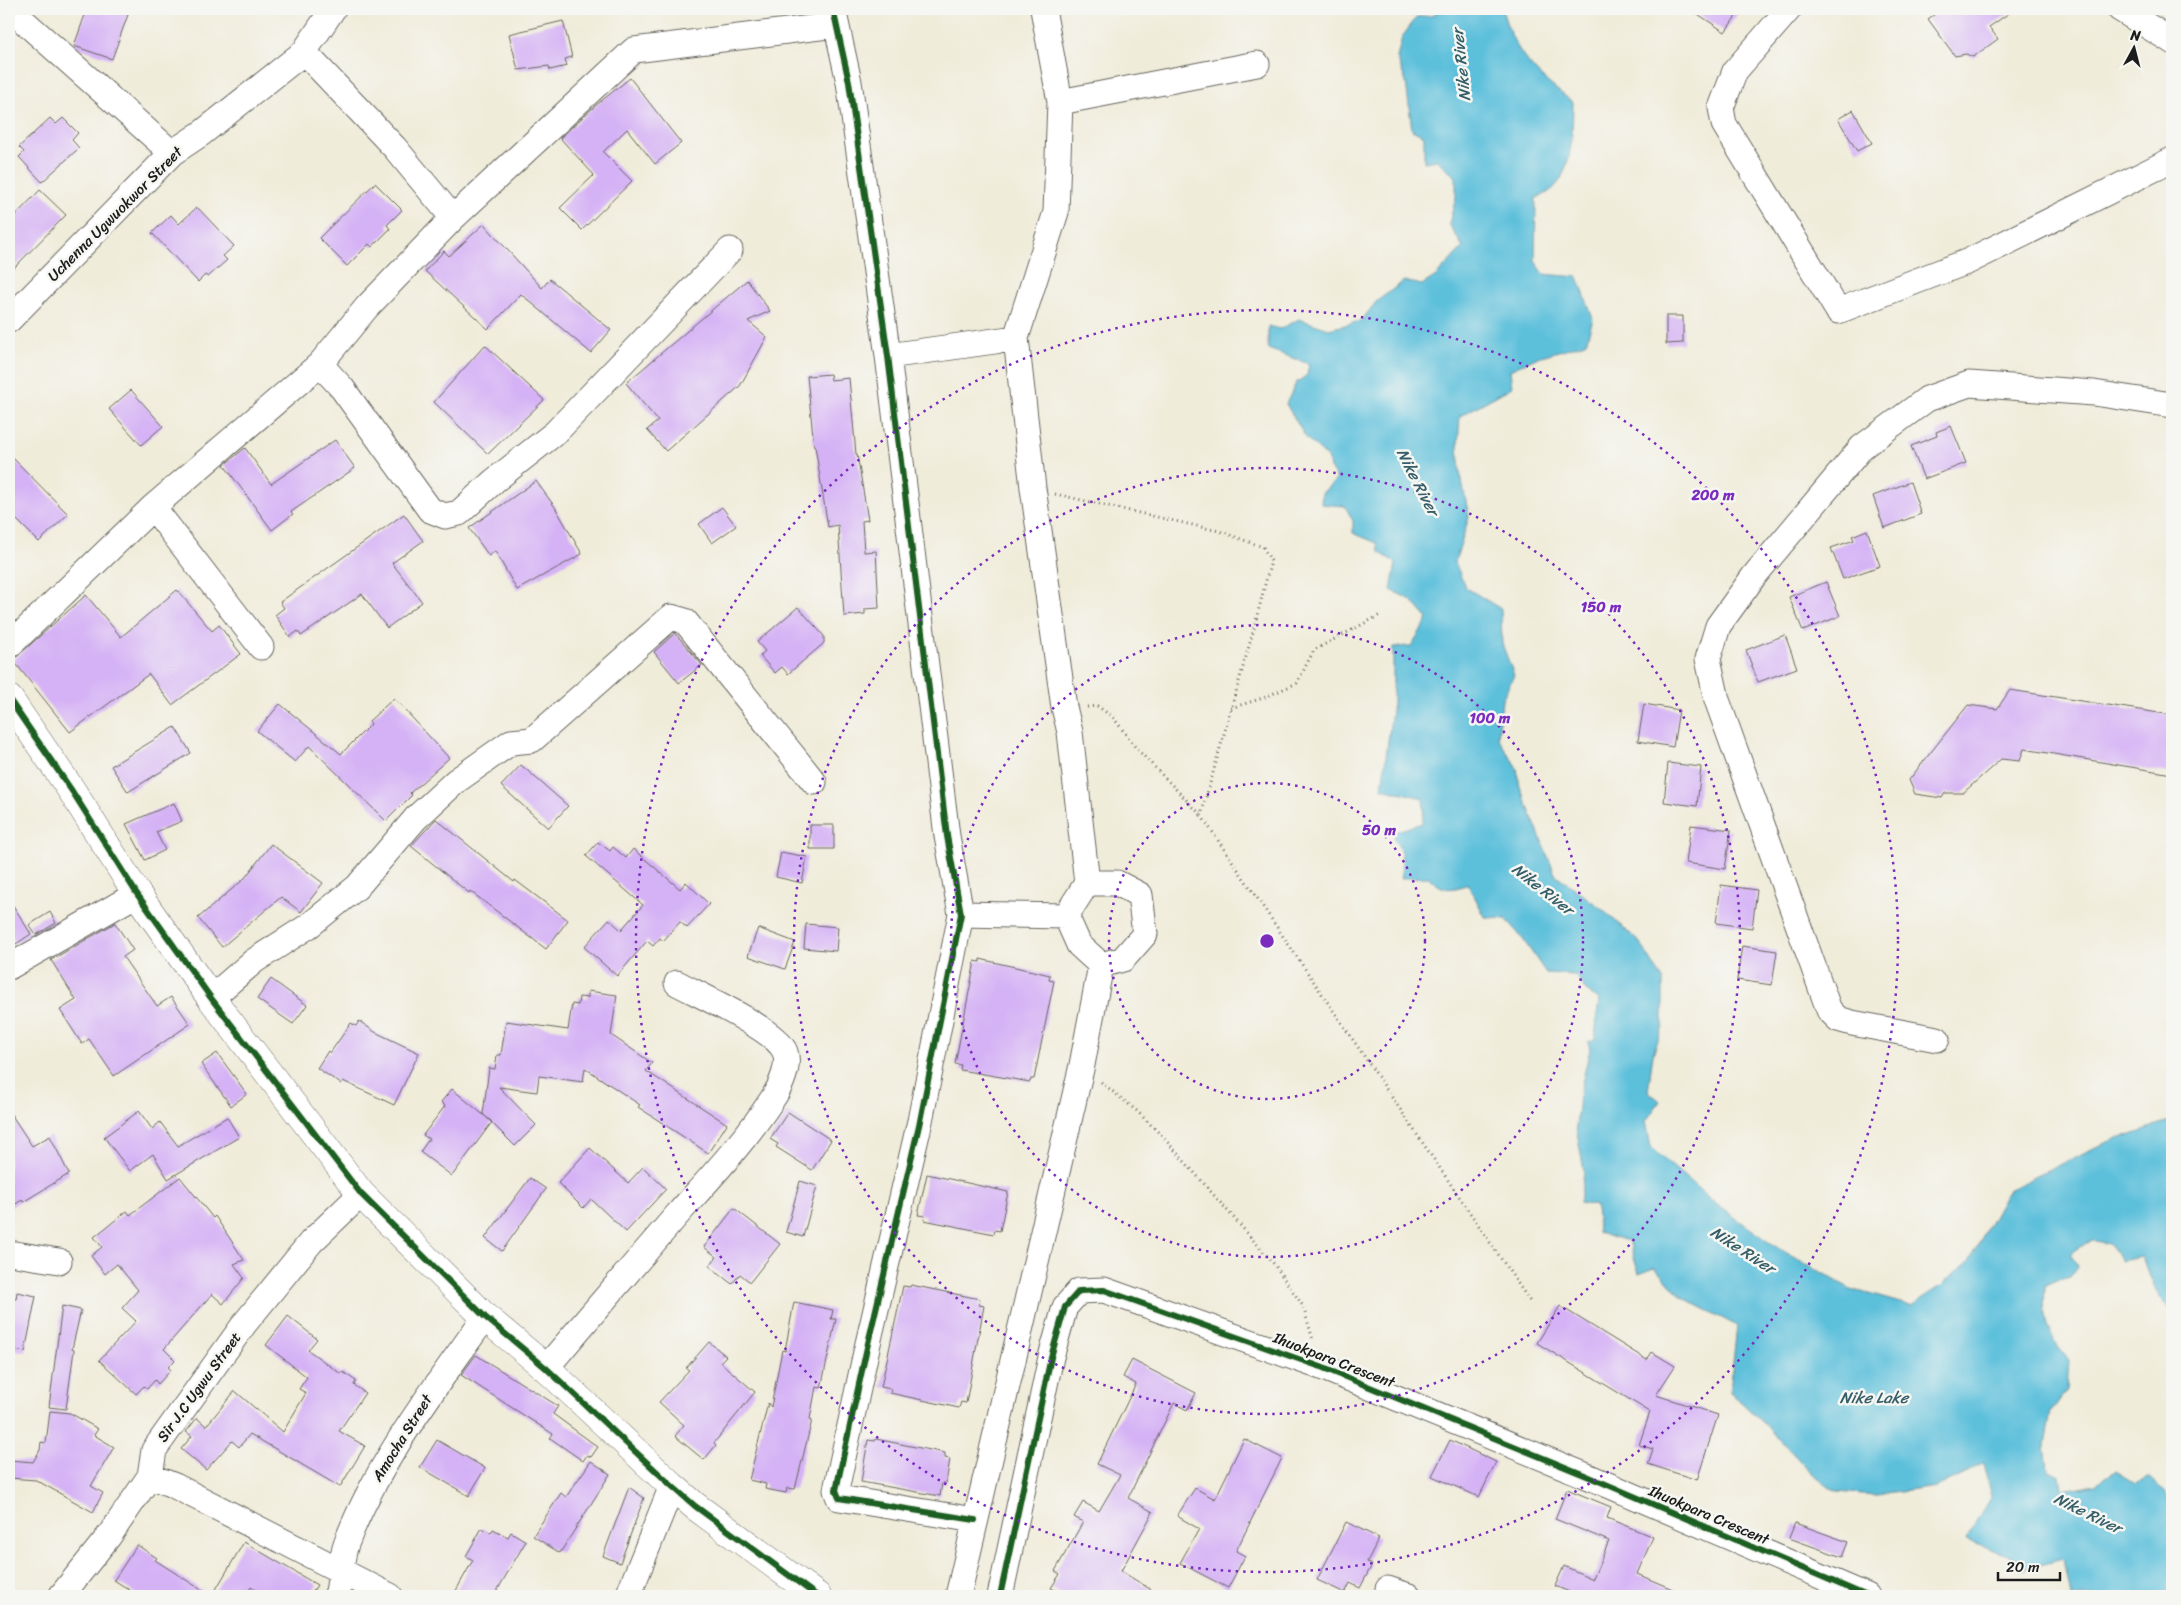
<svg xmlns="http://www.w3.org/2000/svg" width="2181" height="1605" font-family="Sriracha,sans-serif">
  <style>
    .water { fill: #5dc0db; stroke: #3c6e7c }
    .building { fill: #d5b2f5 }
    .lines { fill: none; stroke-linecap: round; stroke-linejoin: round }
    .street-casing { stroke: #66655e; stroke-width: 27 }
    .secondary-casing { stroke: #66655e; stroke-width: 29 }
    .path { stroke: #66655e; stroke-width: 3; stroke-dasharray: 1 4; stroke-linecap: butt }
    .street { stroke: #fff; stroke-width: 25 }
    .secondary { stroke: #fff; stroke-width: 28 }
    .cycleway-casing { stroke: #f6f6f2; stroke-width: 9 }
    .cycleway { stroke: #1b5e20; stroke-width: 6 }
    .ring { fill: none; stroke: #7b2cbf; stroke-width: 2.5; stroke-dasharray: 2.5 5 }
    .labels { text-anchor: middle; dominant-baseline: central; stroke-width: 5; stroke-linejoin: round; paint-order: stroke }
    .street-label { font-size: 15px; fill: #1c1c1c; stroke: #f6f6f2 }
    .water-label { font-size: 16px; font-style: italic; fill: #365e68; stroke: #f6f6f2 }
    .centre { fill: #7b2cbf; stroke: #f6f6f2; stroke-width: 2.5 }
    .ring-label { font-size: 15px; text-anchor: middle; font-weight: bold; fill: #7b2cbf; stroke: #f6f6f2; stroke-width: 5; stroke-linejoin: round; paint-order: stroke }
  </style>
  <rect width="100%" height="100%" fill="#f6f6f2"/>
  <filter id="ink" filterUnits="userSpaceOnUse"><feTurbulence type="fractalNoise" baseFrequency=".02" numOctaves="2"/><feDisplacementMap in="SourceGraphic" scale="10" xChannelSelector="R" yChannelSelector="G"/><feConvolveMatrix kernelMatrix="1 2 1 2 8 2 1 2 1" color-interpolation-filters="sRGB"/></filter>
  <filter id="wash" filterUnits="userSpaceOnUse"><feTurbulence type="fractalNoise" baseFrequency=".0096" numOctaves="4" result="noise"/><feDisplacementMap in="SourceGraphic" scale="20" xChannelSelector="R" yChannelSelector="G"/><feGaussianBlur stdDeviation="1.12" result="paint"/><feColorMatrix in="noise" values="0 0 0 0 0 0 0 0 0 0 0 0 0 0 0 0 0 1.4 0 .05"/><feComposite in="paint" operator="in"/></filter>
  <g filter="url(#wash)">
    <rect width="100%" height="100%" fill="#f0ecda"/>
    <path class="water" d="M1437,9H1502C1514,54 1537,76 1573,102C1572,135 1574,188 1536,198L1535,261L1544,274L1578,277L1593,319L1586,343L1538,357L1510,370L1512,387L1460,416L1458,446L1460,471L1469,517L1455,562L1465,587L1501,609L1502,644L1514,675L1502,700L1498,738L1517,768L1520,787L1555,874L1598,906L1639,941L1663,980V1027L1653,1054L1648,1091L1660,1101L1646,1121L1651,1148L1716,1204L1778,1248L1851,1289L1911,1306L1941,1286L1969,1261L2008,1190L2105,1143L2172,1120V1318L2147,1271L2142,1256L2121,1260L2109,1244L2091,1240L2070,1254L2078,1266L2071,1276L2063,1278L2045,1286C2043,1322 2045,1332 2069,1359L2067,1390L2051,1412L2045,1445L2048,1470L2060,1475L2062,1490L2096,1484L2115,1471L2136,1484L2148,1478L2164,1492L2172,1510V1596H2070L2063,1559L2021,1570L2008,1555L1966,1540L1992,1496L1984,1463L1937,1487L1877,1495L1836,1492L1812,1474L1769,1428L1730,1392L1737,1326L1682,1297L1655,1267L1639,1273L1629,1241L1598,1233L1596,1206L1580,1203L1584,1171L1576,1127L1579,1096L1590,1049L1588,1042L1595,1039L1599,999L1586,991L1576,975L1546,973L1522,938L1506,919L1485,917L1468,884C1450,891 1443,891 1428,877L1401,878C1403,862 1404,852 1394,839V832L1422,823L1424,810L1423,798L1382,788L1393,702V647L1411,646L1428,619L1411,600L1391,590L1396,563L1379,552L1377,543L1353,533V521L1345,506L1321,504L1322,493L1337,479L1330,468L1328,458L1306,438L1286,404L1296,383L1307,375L1309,364L1268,349V326L1280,329L1299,319L1329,329L1361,321L1377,301L1404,281L1422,285L1436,276L1463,247L1449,224L1456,197V177L1437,160L1424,162V136L1412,130L1406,82L1397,58L1402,37L1417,17L1435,15Z"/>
    <g id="blocks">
      <path class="building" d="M87,9H130L112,59L74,46Z
        M1690,9H1741L1725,32Z
        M1942,9H2015L1989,27L1998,39L1973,57L1966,54L1955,56L1928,19Z
        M563,21L572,57L565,59L567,66L550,70L549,66L518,70L509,34Z
        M630,78L681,143L655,164L627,129L603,152L632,181L582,230L560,208L594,175L560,138L595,106Z
        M1853,110L1872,143L1857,151L1838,119Z
        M50,118L56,124L63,118L78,133L72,140L79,148L42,182L19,157L24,152L19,147Z
        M375,183L402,210L387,225L390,229L372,247L369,244L347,266L319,238Z
        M40,190L66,215L9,273V222Z
        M197,207L234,246L223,256L227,260L208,277L205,275L198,282L152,233L171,215L179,224Z
        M484,224L542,288L550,279L611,330L591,353L521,294L488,329L425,271L444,251L449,256Z
        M747,280L770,311L748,321L767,337L740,386L666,451L647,430L658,421L626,383Z
        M1666,316H1683V343L1666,344Z
        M485,345L544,400L488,454L434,402Z
        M830,374L831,380L849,378L856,454H857L868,520L862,521L864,552L876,551L879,608L865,609V614L844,616L838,525L828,527L815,446H814L807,376Z
        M131,390L163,426L141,445L109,409Z
        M1951,426L1966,463L1924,479L1911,446L1937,436L1936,432Z
        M335,440L355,468L291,512L293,514L272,530L224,465L245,448L271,484Z
        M9,454L68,514L39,542L9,512Z
        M536,481L555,507L582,554L517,590L495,551L489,556L469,528Z
        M1910,482L1921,514L1884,528L1873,496Z
        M722,507L736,526L712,543L699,524Z
        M404,514L423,541L392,563L422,602L387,628L362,594L301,636L298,631L290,637L275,615L284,608L280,602Z
        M1867,530L1880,566L1843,579L1831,548L1854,540L1852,536Z
        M1826,582L1840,616L1803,631L1789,597Z
        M177,590L212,631L219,625L241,654L172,705L149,674L70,732L13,660L86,595L121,637Z
        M798,607L824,636V643L788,674L782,667L775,673L760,656L765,651L757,642Z
        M675,633L702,665L679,683L654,652Z
        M1785,635L1797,668L1758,682L1746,650Z
        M2010,690L2172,715V774L2024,749L2020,761L2001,759L1963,793H1945L1942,798L1915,794L1909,780L1968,705L1997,709Z
        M394,698L449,758L410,793L412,795L386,821L309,746L295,762L257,731L280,704L341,754L371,724L369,721Z
        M1644,704L1679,710L1673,747L1638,741Z
        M175,727L191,753L128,792L111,766Z
        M1668,763L1701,767L1697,806L1664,802Z
        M521,765L568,806L548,828L501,786Z
        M174,803L182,821L156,832L165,850L145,860L126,824Z
        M436,819L514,882L515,880L568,920L546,949L470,891L469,893L411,846Z
        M810,825H834V849H810Z
        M1691,825L1731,830L1725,869L1686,863Z
        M598,842L610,851L613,847L626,858L633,849L680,889L686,882L709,904L687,928L680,922L663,941L660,938L653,946L647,941L617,976L584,947L609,919L621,930L643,905L586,856Z
        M271,844L323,883L301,912L281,897L222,947L198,918L244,879Z
        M781,852L807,857L802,883L776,877Z
        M1721,885L1757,890L1752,928L1716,923Z
        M9,899L31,934L16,944L9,932Z
        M50,912L56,923L36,935L29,925Z
        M115,923L133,950L123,957L157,1006L171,997L190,1024L114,1076L89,1039L82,1044L60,1010L76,1000L51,960Z
        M806,924L838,927L836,951L804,948Z
        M758,928L795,942L785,969L748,956Z
        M1742,946L1777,951L1772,985L1737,980Z
        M980,959L1050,975L1049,980L1054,981L1034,1079H1031L1030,1082L960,1070L961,1065L955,1064L975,961L980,962Z
        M271,979L307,1005L293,1024L257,999Z
        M588,991L617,995L611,1035L652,1063L646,1071L727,1124L708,1153L638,1107L640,1105L585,1068L583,1082L539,1076L537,1092L499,1087L536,1125L515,1146L483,1114L489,1068L495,1069L497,1055H501L506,1021L568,1030L572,1004L578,1005L579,997L588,998Z
        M359,1021L375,1032L419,1053L394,1105L343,1081L341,1084L317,1068L328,1051L330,1053L351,1023L356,1026Z
        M217,1053L247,1094L231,1106L201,1064Z
        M452,1089L492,1122L452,1176L420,1152L429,1139L423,1135L445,1106L441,1102Z
        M9,1111L32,1146L50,1136L69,1174L23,1202L22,1200L9,1208Z
        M139,1111L152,1129L160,1122L178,1146L227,1117L239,1137L168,1179L153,1154L130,1171L104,1137Z
        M788,1112L831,1140L812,1170L776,1147L778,1144L770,1139Z
        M590,1148L628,1183L643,1167L666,1189L626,1232L591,1199L583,1208L558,1183Z
        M927,1174L1008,1192L1000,1231L995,1230L994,1234L924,1220L925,1216L918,1215Z
        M180,1177L213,1218L215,1216L244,1260L234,1264L244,1278L223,1304L212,1294L164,1349L175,1360L168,1367L171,1370L158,1384L155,1380L147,1389L144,1386L136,1394L99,1360L136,1321L122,1308L138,1290L117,1264L105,1274L91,1256L102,1247L94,1237L127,1211L130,1215Z
        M530,1178L546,1189L502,1251L485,1238Z
        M800,1181L817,1186L803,1237L786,1232Z
        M734,1208L780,1244L750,1282L740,1274L732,1284L709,1266L717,1257L704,1247Z
        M911,1285L980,1299L979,1305L984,1306L966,1403L961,1402L959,1408L890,1393L891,1389L881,1387L903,1286L910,1287Z
        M17,1292L36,1296L25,1352L9,1349V1298L16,1299Z
        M794,1302L833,1310L831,1319H836L821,1388L816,1387L810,1419L812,1420L795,1489L787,1488L786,1493L765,1489L766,1484L749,1480L768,1403L771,1407L782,1350L785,1351Z
        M62,1306L81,1310L72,1349L74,1350L66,1409L49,1407Z
        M1560,1306L1647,1360L1652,1352L1675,1366L1656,1395L1718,1415L1697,1480L1648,1464L1653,1449L1639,1445L1650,1412L1537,1343Z
        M288,1316L317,1339L308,1350L341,1374L343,1372L356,1381L354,1385L365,1393L339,1431L365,1446L340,1487L250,1434L239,1447L232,1441L206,1470L181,1449L192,1436L186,1432L197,1418L206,1426L235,1391L283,1432L306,1393L299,1389L307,1377L266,1345Z
        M709,1342L726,1356L720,1362L755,1392L714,1443L716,1445L704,1460L675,1436L684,1425L659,1402L689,1370L686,1368Z
        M476,1355L558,1406L553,1414L598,1447L591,1457L587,1455L583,1461L550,1438L553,1434L461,1375Z
        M1132,1360L1196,1393L1187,1410L1174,1403L1128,1498L1153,1512L1121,1571L1161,1596H1065L1051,1588L1060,1574L1055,1571L1083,1522L1074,1517L1083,1502L1099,1511L1120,1475L1097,1464L1136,1384L1123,1377Z
        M50,1411L70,1413L98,1429L94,1435L114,1447L91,1486L103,1493L93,1512L36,1480L9,1478V1460L33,1462L40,1450L41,1442L46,1443Z
        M876,1439L945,1453V1458L950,1459L946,1483H942L940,1496L861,1482L868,1440L875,1441Z
        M1244,1439L1282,1458L1236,1551L1245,1556L1228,1588L1180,1563L1199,1529L1177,1516L1195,1488L1215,1499Z
        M437,1440L485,1468L469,1496L420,1467Z
        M1450,1440L1496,1462L1479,1497L1432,1476Z
        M591,1461L610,1474L560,1553L533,1536L561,1493L566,1497Z
        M629,1487L644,1498L620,1563L603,1556Z
        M1567,1489L1611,1507L1607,1518L1653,1537L1637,1574L1689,1596H1579L1555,1586L1564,1566L1593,1579L1609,1541L1555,1519Z
        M1346,1522L1379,1538L1367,1562L1372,1565L1360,1588L1350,1583L1345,1593L1317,1580Z
        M1795,1523L1848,1542L1842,1557L1789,1538Z
        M482,1528L491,1533L493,1529L508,1537L511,1532L526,1541L494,1596H453L473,1560L466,1556Z
        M244,1542L317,1585L310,1596H267L251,1587L246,1596H212Z
        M137,1545L157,1558L155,1560L211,1596H139L114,1580Z"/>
    </g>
  </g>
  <g filter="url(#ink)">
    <use href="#blocks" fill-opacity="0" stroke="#66655e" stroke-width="1"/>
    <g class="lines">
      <g class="street-casing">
        <path id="street" d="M10,9L172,153
          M833,9L849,82L888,356L947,836L961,914L920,1121L866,1352L836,1490L839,1498L975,1520
          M1043,9L1060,102L1056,212L1016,338L1033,488L1064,707L1070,732L1087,883L1066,916
          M1789,9L1735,71L1721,108L1724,124L1838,311L1969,261L2172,160
          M2120,9L2172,41
          M304,52L395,148L453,218
          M1060,102L1257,64
          M9,320L172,153L202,133L304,52L333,9
          M888,356L1016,338
          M320,364L342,388L430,510L445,516L459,513L494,481L556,432L730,250
          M153,507L261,647
          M9,646L153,507L320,364L367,307L453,218L634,50L836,25
          M1087,883H1117L1140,895L1145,934L1123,959L1101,965
          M9,967L137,894
          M211,998L254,961L310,925L357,887L416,818L456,781L511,742L532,740L671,617L685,621L814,782
          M1937,1039L1852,1023L1838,1019L1829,1010L1717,700L1708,659L1718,626L1754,576L1862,447L1927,399L1969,384L2094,393L2172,405
          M9,1253L59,1261
          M546,1368C589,1317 633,1266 677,1215C710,1178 746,1140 773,1098C781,1086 790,1065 785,1052C777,1030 699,995 677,983
          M150,1476L175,1486L390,1596
          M1388,1589L1409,1596
          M61,1596L109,1536L150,1476L154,1450L245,1323L311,1242L361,1194
          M336,1596L338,1592C341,1577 341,1558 346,1544C376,1464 436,1386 485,1317
          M628,1596L672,1486
          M958,1596L1082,1065L1101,965L1079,945L1066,916L961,914
          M1000,1596L1051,1357L1065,1307L1079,1291L1104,1290L1321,1367L1587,1476L1867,1596"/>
      </g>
      <g class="secondary-casing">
        <path id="secondary" d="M9,699L72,791L137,894L211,998L361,1194L485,1317L546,1368L672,1486L695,1506L817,1596"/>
      </g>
      <path class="path" d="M1055,494L1219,531L1263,547L1271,561L1253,632L1201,815L1531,1303
        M1087,707L1097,706L1113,717L1136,748L1201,815
        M1231,708L1263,698L1297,683L1314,650L1382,614
        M1101,1082L1137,1111L1165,1139L1274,1264L1303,1306L1313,1340"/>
      <use href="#street" class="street"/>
      <use href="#secondary" class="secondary"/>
      <g class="cycleway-casing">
        <path id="cycleway" d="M833,9L849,82L888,356L947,836L961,914L920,1121L866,1352L836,1490L839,1498L975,1520
          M9,699L72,791L137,894L211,998L361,1194L485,1317L546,1368L672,1486L695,1506L817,1596
          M1000,1596L1051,1357L1065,1307L1079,1291L1104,1290L1321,1367L1587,1476L1867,1596"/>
      </g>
      <use href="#cycleway" class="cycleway"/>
    </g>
  </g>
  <g class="ring">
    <circle cx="1267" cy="941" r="158"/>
    <circle cx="1267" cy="941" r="316"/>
    <circle cx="1267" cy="941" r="473"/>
    <circle cx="1267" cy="941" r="631"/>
  </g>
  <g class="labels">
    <g class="street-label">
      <text transform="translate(115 214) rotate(-45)">Uchenna Ugwuokwor Street</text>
      <text transform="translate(1334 1360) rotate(21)">Ihuokpara Crescent</text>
      <text transform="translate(199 1387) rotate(-54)">Sir J.C Ugwu Street</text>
      <text transform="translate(402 1438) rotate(-58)">Amocha Street</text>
      <text transform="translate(1709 1515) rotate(23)">Ihuokpara Crescent</text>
    </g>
    <g class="water-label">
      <text transform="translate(1461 65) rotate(-96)">Nike River</text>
      <text transform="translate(1418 482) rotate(63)">Nike River</text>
      <text transform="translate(1543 889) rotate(38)">Nike River</text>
      <text transform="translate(1743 1250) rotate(33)">Nike River</text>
      <text x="1874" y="1397">Nike Lake</text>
      <text transform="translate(2088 1513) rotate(26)">Nike River</text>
    </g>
  </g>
  <circle cx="1267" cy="941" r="8" class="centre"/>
  <g class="ring-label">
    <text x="1713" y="500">200 m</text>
    <text x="1601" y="612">150 m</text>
    <text x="1490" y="723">100 m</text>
    <text x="1379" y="835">50 m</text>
  </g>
  <rect width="2181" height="1605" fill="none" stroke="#f6f6f2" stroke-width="30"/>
  <g transform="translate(2134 48) rotate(7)" stroke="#f6f6f2" stroke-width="4" paint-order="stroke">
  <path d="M0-4L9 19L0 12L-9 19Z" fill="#1c1c1c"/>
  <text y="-8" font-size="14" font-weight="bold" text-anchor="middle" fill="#1c1c1c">N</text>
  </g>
  <path d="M1998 1572v8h62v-8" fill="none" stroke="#1c1c1c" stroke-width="2.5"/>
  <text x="2006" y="1572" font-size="15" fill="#1c1c1c" stroke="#f6f6f2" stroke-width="4" paint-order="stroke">20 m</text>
</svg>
